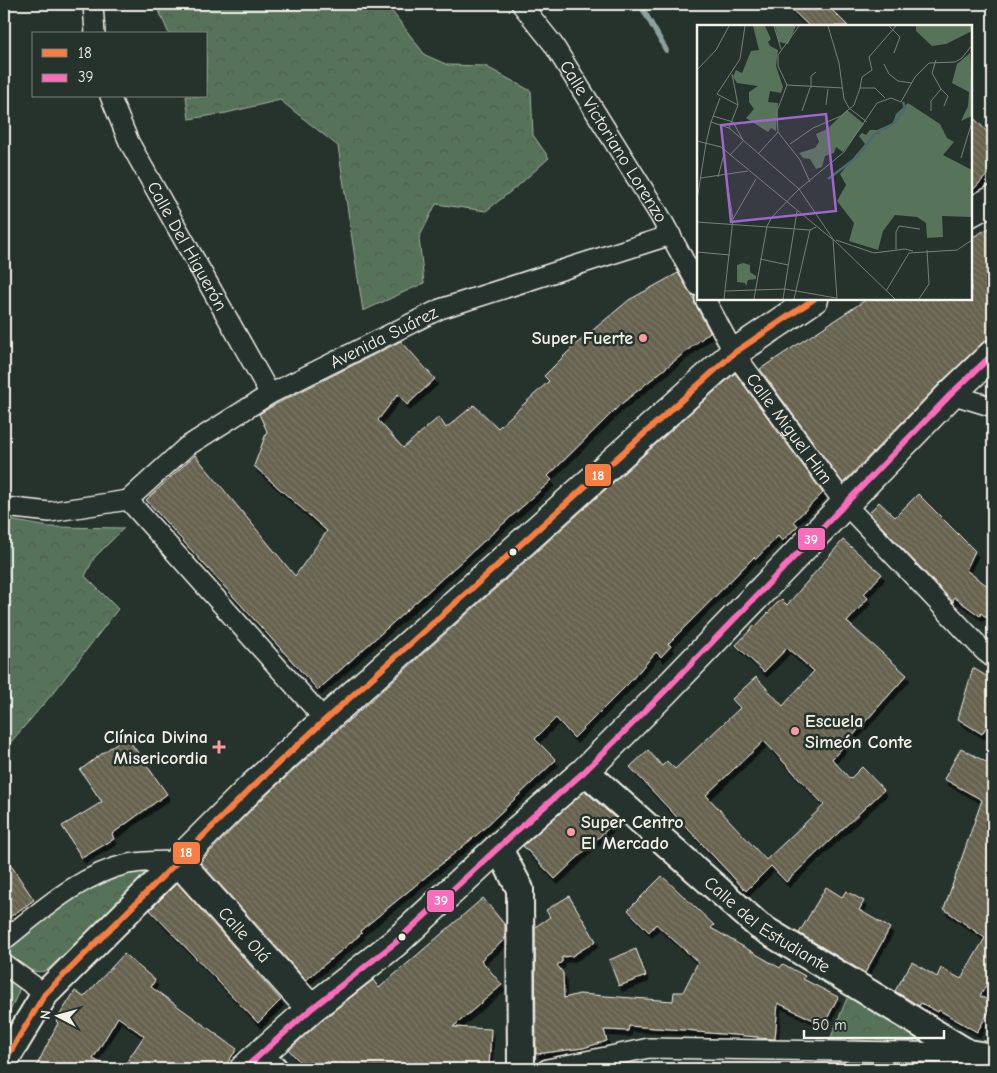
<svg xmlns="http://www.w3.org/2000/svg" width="997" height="1073" font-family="'Comic Neue',sans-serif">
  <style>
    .forest { fill: url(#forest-crowns); stroke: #a6b2a1 }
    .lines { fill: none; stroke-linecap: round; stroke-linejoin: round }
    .stream { stroke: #8da19f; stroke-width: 5.5 }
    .building { fill: url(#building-back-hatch); stroke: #f4f1e8; fill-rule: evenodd; filter: url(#shadow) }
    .street-casing { stroke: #f4f1e8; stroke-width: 22 }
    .secondary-casing { stroke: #f4f1e8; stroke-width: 30 }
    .primary-casing { stroke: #f4f1e8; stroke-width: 31 }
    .street { stroke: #26332d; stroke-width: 19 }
    .secondary { stroke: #26332d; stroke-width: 26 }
    .primary { stroke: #26332d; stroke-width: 28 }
    .bus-1-casing { stroke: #26332d; stroke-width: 10 }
    .bus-2-casing { stroke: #26332d; stroke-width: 10 }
    .bus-1 { stroke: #f77d43; stroke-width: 6 }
    .bus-2 { stroke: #fb6dba; stroke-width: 6 }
    .poi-dot { fill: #ff9aa2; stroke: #26332d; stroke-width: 2 }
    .bus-dot { fill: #f4f1e8; stroke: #26332d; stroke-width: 2 }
    .labels { text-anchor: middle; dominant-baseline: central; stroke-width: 5; stroke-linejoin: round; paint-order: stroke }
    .street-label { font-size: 18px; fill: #f4f1e8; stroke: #26332d }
    .poi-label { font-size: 18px; font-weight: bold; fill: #f4f1e8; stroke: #26332d; text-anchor: end }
    .inset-river { fill: none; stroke: #486b6f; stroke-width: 2.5 }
    .inset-road { fill: none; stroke: #787f78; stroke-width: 1 }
    .view { fill: #9f67cb; fill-opacity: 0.15; stroke: #9f67cb; stroke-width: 2.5 }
    .inset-edge { fill: none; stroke: #f4f1e8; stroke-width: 2.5 }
    .line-badge { stroke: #26332d; stroke-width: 2 }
    .badge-label { font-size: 14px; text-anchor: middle; font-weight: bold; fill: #fff }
  </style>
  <defs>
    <pattern id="forest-crowns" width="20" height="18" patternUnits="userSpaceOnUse" patternTransform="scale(1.25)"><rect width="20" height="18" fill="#57735a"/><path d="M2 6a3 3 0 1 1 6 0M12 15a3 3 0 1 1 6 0" fill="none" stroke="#4f5b4f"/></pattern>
    <pattern id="building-back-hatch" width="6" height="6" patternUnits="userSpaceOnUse" patternTransform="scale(1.25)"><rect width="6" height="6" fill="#66624f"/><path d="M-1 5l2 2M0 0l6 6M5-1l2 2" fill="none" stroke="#7c7968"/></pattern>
    <filter id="shadow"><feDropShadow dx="3" dy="5.5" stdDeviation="0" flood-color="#0009"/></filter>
  </defs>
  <rect width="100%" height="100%" fill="#26332d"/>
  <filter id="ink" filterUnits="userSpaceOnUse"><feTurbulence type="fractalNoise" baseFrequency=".02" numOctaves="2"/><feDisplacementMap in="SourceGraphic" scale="10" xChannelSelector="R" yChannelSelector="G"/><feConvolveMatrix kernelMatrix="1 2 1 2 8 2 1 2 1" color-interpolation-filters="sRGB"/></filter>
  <g filter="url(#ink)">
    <path class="forest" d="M156,4H392L391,10L425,55L448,65L485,66L531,91L533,135L549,158L520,184L486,211L436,204L419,238L424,283L363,311L338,146L280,100L226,113L189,119L186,96H206V34H169Z
      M4,519L49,527L124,528L94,558L85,576L118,609L54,692L4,750Z
      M139,871L143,873L144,878L136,890L47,970C33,977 9,961 5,948L96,881Z
      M4,970L20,985L18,993L4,1025Z
      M850,991L956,1050L831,1037Z"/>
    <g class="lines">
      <path class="stream" d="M640,4L666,50"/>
    </g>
    <path class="building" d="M786,4H826L848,26H809Z
      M971,115L993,138V169L971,192Z
      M993,226V336L982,343L940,383L843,483L760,369L867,299H971V238Z
      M678,273L694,299L695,304L710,332L620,405L548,476L552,480L318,690L146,500L195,455L295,576L327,531L254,466L267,431L259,414L276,404L401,341L435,379L407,405L398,394L378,420L403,448L439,417L446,428L474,405L498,428L549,381L544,376L575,345L629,300Z
      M735,373L823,493L794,521L798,526L782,541L778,536L756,559L754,557L668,644L671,646L661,657L656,652L628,684L574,738L556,718L535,739L556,760L479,833L360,931L362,933L306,980L200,862L262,799L336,732Z
      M918,494L975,551L966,570L993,590V623L981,613L980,616L954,597L953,602L869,513L879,502L895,517Z
      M843,540L882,574L864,594L868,598L847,622L907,675L832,759L850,779L862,767L884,790L786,882L771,866L746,891L630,767L648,750L662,766L667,761L675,769L740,708L732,699L756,677L783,706L814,671L787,648L764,672L736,645L755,625L756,626L781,599L787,605ZM764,741L824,805L766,860L706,795Z
      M973,668L993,680V715L982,734L958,719Z
      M126,736L167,794L112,834L114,839L82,858L62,826L102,802L80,770Z
      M961,748L993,766V973L980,996L993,1003V1005L977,1032L939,1010L938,1012L921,1003L919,1006L895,991L912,962L937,977L941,968L961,979L985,938L944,909L982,800L944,779Z
      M585,791L617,820L555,879L523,846Z
      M4,855L34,900L4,921Z
      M662,876L714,925L711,928L780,968L783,964L805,976L803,979L838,997L824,1025L778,1003L775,1039L757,1038L758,1037L697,1032V1031L629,1026L628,1031L604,1030L607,1041L583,1048L536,1054L535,927L550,917L546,910L569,896L596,941L572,956L562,957V962L557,965L563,973L564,998L579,994L673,1001L674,992H683L698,962L656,924L649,932L628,910Z
      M177,883L281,1000L258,1023L150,910Z
      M826,887L842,897L846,891L864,901L859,910L890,928L865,973L799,933Z
      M483,898L505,925V939L481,960L502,985L453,1027L491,1029L489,1069H335L328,1061L317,1069H306L289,1050L321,1021L373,980L379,988Z
      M636,949L646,976L619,986L609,960Z
      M124,954L155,980L151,987L237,1049L223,1069H122L144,1036L118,1017L93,1059L112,1069H35L58,1023L56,1021L75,991L84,997Z"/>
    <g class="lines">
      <g class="street-casing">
        <g id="street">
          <path d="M93,4L95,34"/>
          <path id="s1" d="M521,4L553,44L660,216L698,286"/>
          <path id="s2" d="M110,96L129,142L270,394"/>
          <path id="s3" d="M705,299L734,353L845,504L984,651L993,658"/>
          <path d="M951,394L993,407"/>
          <path id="s4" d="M128,500L186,447L270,394L440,309L671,235"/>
          <path d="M128,500L325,720"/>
          <path d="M4,507L50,512L128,500"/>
          <path d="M4,940C41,911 81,874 128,864C145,861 161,861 178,861"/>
          <path d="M4,964L45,994"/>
          <path d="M547,1069L649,1048L968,1053"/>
        </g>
      </g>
      <g class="secondary-casing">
        <g id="secondary">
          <path id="s5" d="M585,771L759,926L968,1053L993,1057"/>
          <path d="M498,847L520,889L521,1069"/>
          <path d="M4,1062L45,994L178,861"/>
          <path d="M253,1062L274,1069"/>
        </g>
      </g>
      <g class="primary-casing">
        <path id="primary" d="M971,212L993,200
          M311,1009L178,861L251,788L325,720L734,353L814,299
          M244,1069L311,1009L395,943L513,834L585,771L664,692L951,394L993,354"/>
      </g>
      <use href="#street" class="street"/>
      <use href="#secondary" class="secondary"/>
      <use href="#primary" class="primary"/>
      <g class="bus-1-casing">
        <path id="bus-1" d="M4,1062L45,994L251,788L325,720L734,353L814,299"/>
      </g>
      <g class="bus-2-casing">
        <path id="bus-2" d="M244,1069L311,1009L395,943L513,834L585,771L664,692L951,394L993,354"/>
      </g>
      <use href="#bus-1" class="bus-1"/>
      <use href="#bus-2" class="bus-2"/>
    </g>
  </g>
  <g class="poi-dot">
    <circle cx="643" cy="338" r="5"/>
    <circle cx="795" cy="731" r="5"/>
    <path d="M216.5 739.5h5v5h5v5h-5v5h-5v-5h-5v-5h5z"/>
    <circle cx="571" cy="832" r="5"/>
  </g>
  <g class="bus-dot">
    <circle cx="513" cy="552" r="4.5"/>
    <circle cx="402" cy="937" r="4.5"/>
  </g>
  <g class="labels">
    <g class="street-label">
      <text stroke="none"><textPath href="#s1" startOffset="166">Calle Victoriano Lorenzo</textPath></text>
      <text stroke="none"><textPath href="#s2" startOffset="169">Calle Del Higuerón</textPath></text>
      <text stroke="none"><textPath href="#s4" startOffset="305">Avenida Suárez</textPath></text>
      <text stroke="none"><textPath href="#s3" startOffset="155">Calle Miguel Him</textPath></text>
      <text stroke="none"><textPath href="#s5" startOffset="239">Calle del Estudiante</textPath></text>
      <text transform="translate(244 935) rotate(48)">Calle Olá</text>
    </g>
    <g class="poi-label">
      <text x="633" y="338">Super Fuerte</text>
      <text x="805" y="721" text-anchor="start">Escuela<tspan x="805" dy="21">Simeón Conte</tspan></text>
      <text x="208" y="737">Clínica Divina<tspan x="208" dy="21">Misericordia</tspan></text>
      <text x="581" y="822" text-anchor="start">Super Centro<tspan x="581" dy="21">El Mercado</tspan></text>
    </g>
  </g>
  <g transform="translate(697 25)">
    <rect width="275" height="275" fill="#26332d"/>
    <path d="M56,1H68L74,14L71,17L73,21L81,25L79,41L86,62L84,68L73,66L71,77L81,78L79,106L74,103L71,107L49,93L57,84L52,77V67L61,61L40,58L36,52L39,45L45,48L54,26L62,25ZM78,1H99L91,19L82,17ZM219,1H275V6L249,19L235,21L219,6ZM273,28L275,91L264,96L271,81L272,67L255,58L260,39ZM211,78L243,99L250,113L257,117L246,130L275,145V192L245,191L246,212L230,213L229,198L220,192L198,190L186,206L181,225L152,216L157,198L140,176L149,160L143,149L168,119L162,111L165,108L169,110L173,105H180L196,98L199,89ZM150,85L167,99L146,127L139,122L137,128L128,131L125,142L119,144L113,134L106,133L102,128L118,123L122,117L119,109L130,104ZM46,238L53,240V247L59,251V254L51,255L49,261L48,258L40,257V240Z" fill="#57735a"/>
    <path class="inset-river" d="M131,154L160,132L178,109L196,99L208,83L206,77"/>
    <path class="inset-road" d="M77,1L84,24M131,1L142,38L147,74L152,83L170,97M192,1L203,12L197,28M187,39L192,49L201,56L215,58M0,45L19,25L32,1M90,60L146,63M114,63V51L119,47M163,63L165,52L175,45L172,32L199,1M244,64L251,71L247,81M41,80L20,69L43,34L48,1M129,80L131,64M105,86L113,63M234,86V76L244,64L235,48L239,35M16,91L36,97L46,115M14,97L23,73M32,103L41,80L35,49M81,107L80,86L90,60L81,41V30L102,1M81,107L103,135L113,157M0,116L24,122L135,214M9,118L14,97L32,103L54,122L102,164L136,214L198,274M93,119L116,103L144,91L157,80L163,63H178L188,73M62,128L81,107M33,130L47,115M264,133L274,100M21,152L28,125M4,153L51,146M0,175L9,118M36,194L59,154M0,197L113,205L119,202M136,214L140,274M139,215L177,228L208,224L216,226M199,224V207L202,201L223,204M0,227L33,230M63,234L91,240M28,266L88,264L139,273M189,266L212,228L260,225L275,215M27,274L36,194L29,151M57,274L70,201L75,192L101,165L147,127L180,78L194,73L204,77L218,52L232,38L258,37L265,33L275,20M86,274L100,186M97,274L113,205M222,274L232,259L230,225"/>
    <path class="view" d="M129,89L139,186L34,197L24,100Z"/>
    <rect width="275" height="275" class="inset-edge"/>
  </g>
  <g class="line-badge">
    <rect x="584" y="463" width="28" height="24" rx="5" fill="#f77d43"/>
    <rect x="797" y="527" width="29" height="24" rx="5" fill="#fb6dba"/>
    <rect x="172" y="841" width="29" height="24" rx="5" fill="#f77d43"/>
    <rect x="426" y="889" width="29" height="24" rx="5" fill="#fb6dba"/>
  </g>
  <g class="badge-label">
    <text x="598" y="480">18</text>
    <text x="811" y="544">39</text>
    <text x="186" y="857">18</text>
    <text x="441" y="905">39</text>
  </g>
  <rect width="997" height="1073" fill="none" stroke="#26332d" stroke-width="20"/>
  <rect x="10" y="10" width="977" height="1053" fill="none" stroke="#f4f1e8" stroke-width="2" filter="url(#ink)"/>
  <rect x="32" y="32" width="175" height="65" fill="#26332d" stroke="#787f78"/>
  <rect x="42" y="49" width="25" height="8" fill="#f77d43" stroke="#787f78"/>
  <text x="78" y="58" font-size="15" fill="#f4f1e8">18</text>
  <rect x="42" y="74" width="25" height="8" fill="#fb6dba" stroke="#787f78"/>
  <text x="78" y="82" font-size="15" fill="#f4f1e8">39</text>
  <g transform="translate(58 1016) rotate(276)" stroke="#26332d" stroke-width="4" paint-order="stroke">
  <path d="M0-4L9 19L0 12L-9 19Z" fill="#f4f1e8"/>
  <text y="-8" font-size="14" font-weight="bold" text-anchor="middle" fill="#f4f1e8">N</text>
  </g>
  <path d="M804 1030v8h140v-8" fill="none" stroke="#f4f1e8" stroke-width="2.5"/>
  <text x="812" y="1030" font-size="15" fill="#f4f1e8" stroke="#26332d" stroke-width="4" paint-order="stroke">50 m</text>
</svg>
